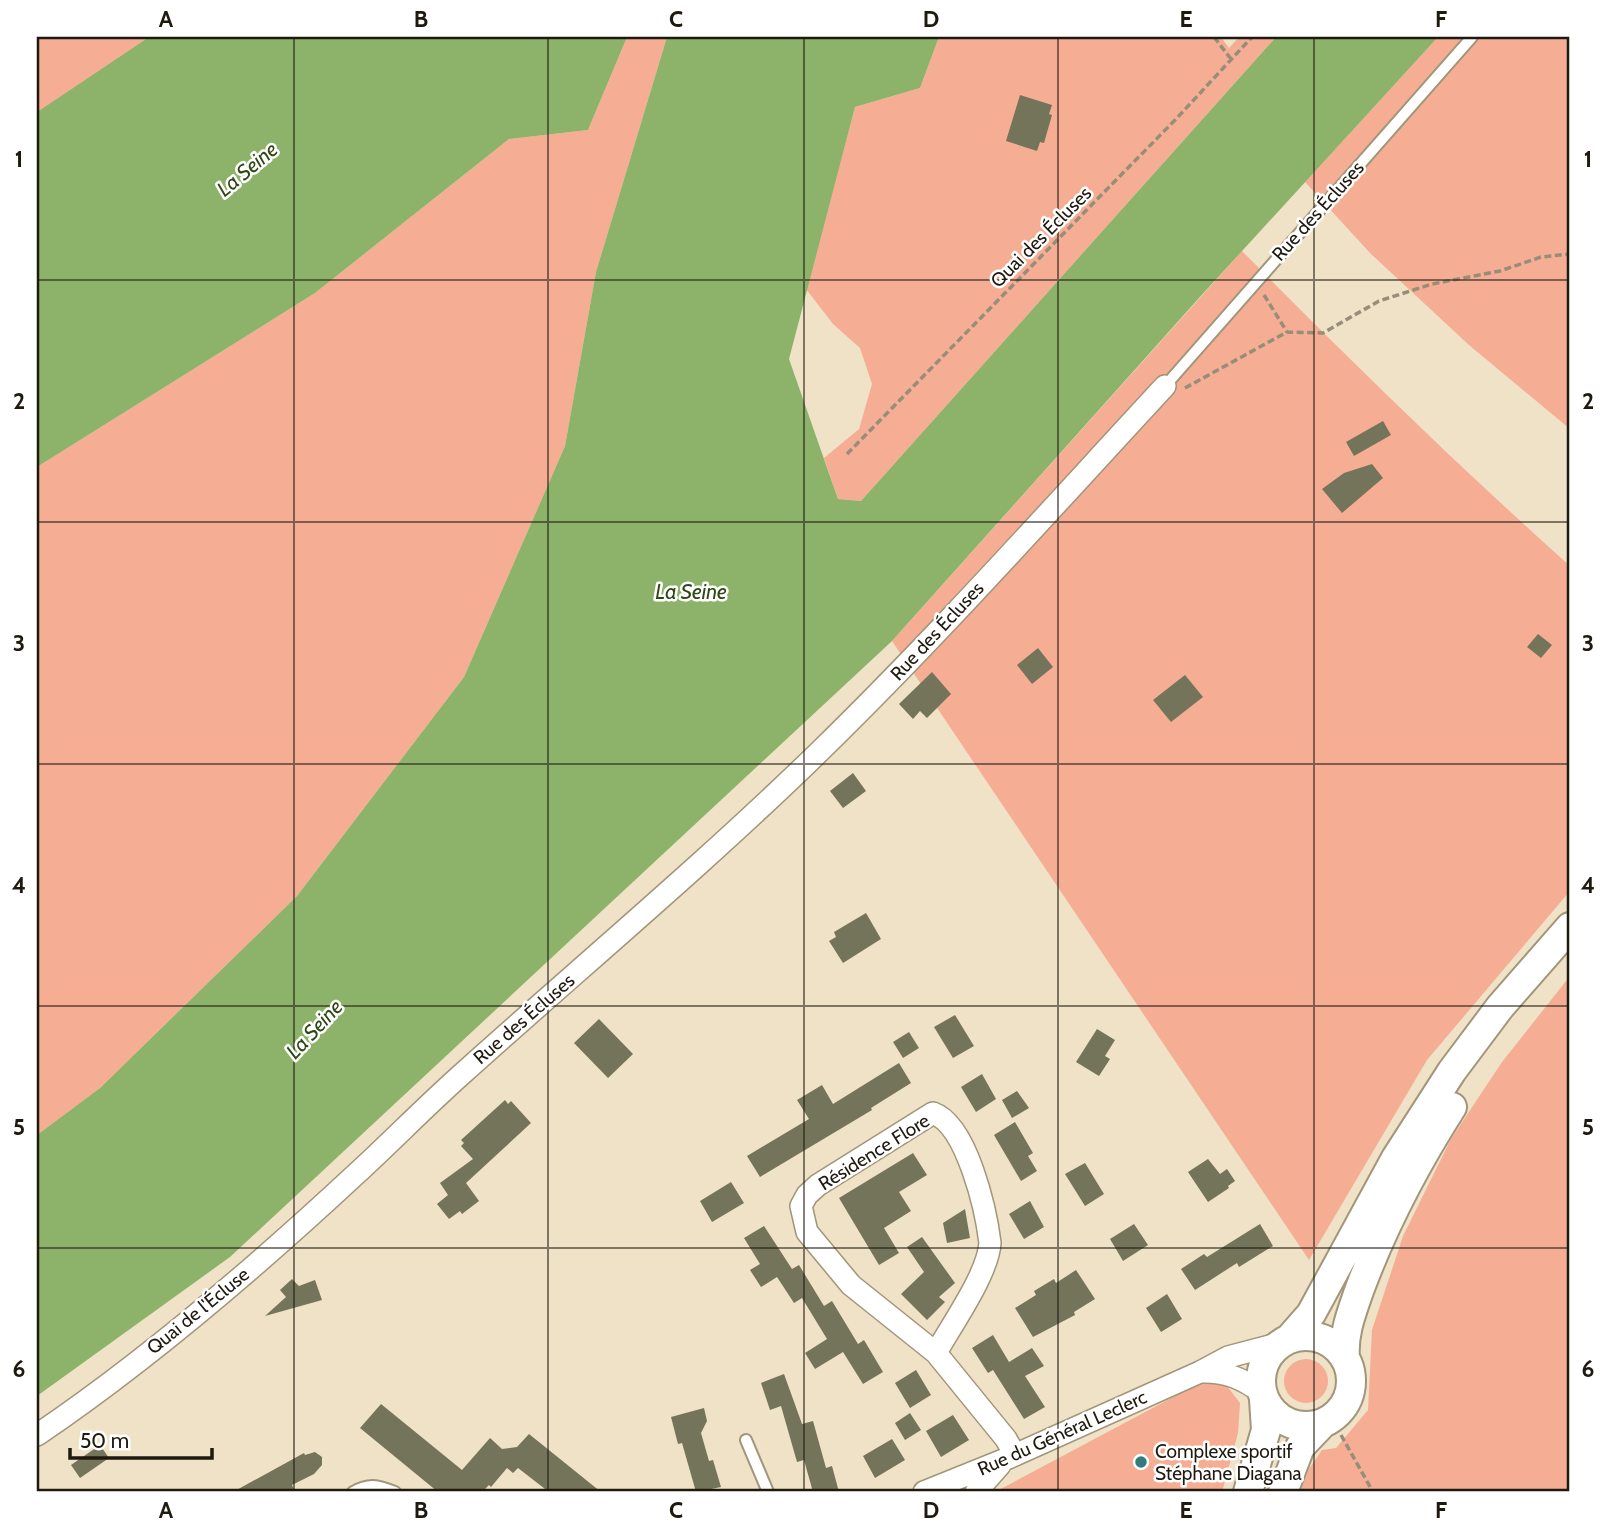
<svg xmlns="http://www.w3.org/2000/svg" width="1607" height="1529" font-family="Cabin,sans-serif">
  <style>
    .green { fill: #f5ae94 }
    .water { fill: #8db36a }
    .building { fill: #74745a }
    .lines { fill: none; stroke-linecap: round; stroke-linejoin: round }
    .lane-casing { stroke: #a1957a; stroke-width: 14 }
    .street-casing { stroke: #a1957a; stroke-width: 24 }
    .secondary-casing { stroke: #a1957a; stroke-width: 32 }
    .path { stroke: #978d79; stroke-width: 3.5; stroke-dasharray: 7 3.5; stroke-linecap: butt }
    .lane { stroke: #fff; stroke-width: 10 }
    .street { stroke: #fff; stroke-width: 21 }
    .secondary { stroke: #fff; stroke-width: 28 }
    .grid { fill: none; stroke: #1f1a10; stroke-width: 2; stroke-opacity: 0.55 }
    .poi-dot { fill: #337c7e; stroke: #fff; stroke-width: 2.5 }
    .labels { text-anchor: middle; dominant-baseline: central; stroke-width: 5; stroke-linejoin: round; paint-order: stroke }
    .street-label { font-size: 19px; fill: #1f1a10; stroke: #fff }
    .poi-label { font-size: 19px; fill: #1f1a10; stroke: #fff; text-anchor: start }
    .water-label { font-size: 21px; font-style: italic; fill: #2f4714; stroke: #fff }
    .neatline { fill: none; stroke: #1f1a10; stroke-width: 2.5 }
    .grid-label { font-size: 23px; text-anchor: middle; font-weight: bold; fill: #1f1a10 }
  </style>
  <rect width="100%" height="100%" fill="#efe2c6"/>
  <path class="green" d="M37,37H149L37,112Z
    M627,37H667L596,272L565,446L464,677L297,896L100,1088L37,1135V467L315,293L509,139L588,130Z
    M939,37H1221L1229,48L1239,37H1276L861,501L838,499L824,458L859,429L872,384L860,348L833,324L806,289L855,107L920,88Z
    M1438,37H1570V429L1469,345L1370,253L1305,182Z
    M1242,251C1349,359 1457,465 1570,566V891L1427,1060L1309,1260L892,641Z
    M1570,976V1492H1300L1309,1469L1322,1450L1336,1448L1368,1410L1372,1330L1403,1236L1451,1139L1502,1062Z
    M1284 1381a22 22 0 1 1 44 0a22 22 0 1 1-44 0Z
    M1211,1382L1227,1386L1240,1403L1238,1433L1222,1492H995L1194,1386Z"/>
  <path class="water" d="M149,37H627L588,130L509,139L315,293L37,467V112Z
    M667,37H939L920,88L855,107L789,359L838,499L861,501L1276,37H1438L1199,298L892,641L230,1257L37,1396V1135L100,1088L297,896L464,677L565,446L596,272Z"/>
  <path class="building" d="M1020,95L1052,105L1049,114L1052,115L1044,143L1040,142L1037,151L1006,141Z
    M1383,421L1391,435L1354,456L1346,442Z
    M1372,464L1383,478L1342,513L1322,489L1344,473Z
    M1538,634L1552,645L1541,658L1527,647Z
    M1038,648L1053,667L1032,684L1017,665Z
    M932,672L951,694L927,718L920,711L913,719L899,704Z
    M1185,675L1203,697L1171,722L1153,700Z
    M853,773L866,791L843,808L830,791Z
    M866,913L881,939L843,963L829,941L836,937L834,932Z
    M955,1015L974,1046L953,1058L934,1027Z
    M599,1019L633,1054L608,1078L574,1043Z
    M1097,1029L1115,1040L1105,1056L1110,1059L1099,1076L1076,1062Z
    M909,1032L919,1048L903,1058L893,1042Z
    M899,1063L911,1083L871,1108L872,1110L760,1177L747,1156L809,1119L797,1100L822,1085L833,1104Z
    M982,1074L996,1099L976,1112L961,1087Z
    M1017,1091L1029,1108L1012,1118L1002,1100Z
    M505,1100L508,1104L511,1101L531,1123L466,1183L479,1201L462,1214L460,1211L449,1219L437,1204L448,1195L440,1183L473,1159L461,1146L464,1143L461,1140Z
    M1015,1122L1033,1153L1028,1156L1037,1171L1021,1181L994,1135Z
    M913,1153L927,1175L899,1192L911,1211L884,1228L899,1253L879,1265L839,1198Z
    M1208,1159L1220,1174L1227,1169L1235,1181L1228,1186L1229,1188L1208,1202L1188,1172Z
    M1085,1163L1104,1194L1085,1206L1065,1174Z
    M731,1182L744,1203L712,1222L700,1201Z
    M1030,1201L1044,1227L1024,1239L1009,1214Z
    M965,1209L970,1238L947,1243L943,1223Z
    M1134,1224L1148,1245L1123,1261L1110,1239Z
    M1260,1224L1273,1246L1239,1267L1237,1263L1195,1290L1181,1269L1204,1254L1207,1257Z
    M764,1226L792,1269L799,1265L824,1306L832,1301L858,1344L864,1340L883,1372L863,1384L843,1352L815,1369L805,1353L827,1339L802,1298L794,1303L777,1277L761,1287L750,1270L760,1264L744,1238Z
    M922,1237L955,1283L939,1297L945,1302L927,1320L901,1294L924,1272L907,1247Z
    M1076,1270L1095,1299L1074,1312L1075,1315L1033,1337L1015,1308L1036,1295L1034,1291L1054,1279L1056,1283Z
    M292,1279L299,1286L315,1280L322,1300L265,1316L286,1297L280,1290Z
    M1167,1294L1182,1319L1161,1332L1146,1308Z
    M993,1335L1009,1362L1032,1348L1044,1366L1025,1376L1045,1407L1024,1419L993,1370L988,1373L972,1348Z
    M916,1370L931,1395L910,1408L895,1383Z
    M784,1374L802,1424L813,1421L826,1468L832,1466L839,1492H813L804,1460L797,1462L781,1406L770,1410L761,1383Z
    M381,1404L462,1470L490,1438L502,1449L517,1447L529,1434L601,1492H549L518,1468L513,1473L507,1468L491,1487L489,1485L482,1492H438L360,1428Z
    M704,1408L707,1421L701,1433L709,1461L713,1460L721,1487L696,1492L682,1443L678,1444L671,1417Z
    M910,1413L921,1430L905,1440L895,1423Z
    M953,1415L969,1440L941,1457L926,1431Z
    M892,1439L905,1460L875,1478L863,1456Z
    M100,1445L109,1458L80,1478L71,1465Z
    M315,1452L322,1457V1465L314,1474L292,1485L295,1492H233L304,1453L305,1455Z"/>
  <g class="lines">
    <g class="lane-casing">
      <path id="lane" d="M1165,386L1472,37
        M746,1440L768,1492
        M353,1492C369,1483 377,1485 395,1492"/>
    </g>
    <g class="street-casing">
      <path id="street" d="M936,1353C952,1324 988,1274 990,1243C986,1210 967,1125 933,1113L818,1185L807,1195L801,1206L807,1232L851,1285L936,1353L1006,1439L1015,1455
        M1200,1372C1225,1371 1242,1378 1262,1393
        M37,1435C148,1360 256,1267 355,1175C391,1142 425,1107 462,1074C581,967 704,864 819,752C939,635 1051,509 1165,386
        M924,1492L1006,1459L1200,1372L1228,1357L1281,1343
        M976,1492L1000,1465"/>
    </g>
    <g class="secondary-casing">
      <path id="secondary" d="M1261 1381a45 45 0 1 1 90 0a45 45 0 1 1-90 0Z
        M1289,1339L1311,1314L1396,1158L1452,1071L1500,1007L1570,927
        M1345,1359C1343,1334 1351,1314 1359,1291C1383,1226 1415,1165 1452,1107
        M1248,1492L1266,1430L1264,1399
        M1283,1492L1300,1447L1322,1424"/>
    </g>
    <path class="path" d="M1214,37L1231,59
      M1264,295L1287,332
      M1185,388L1287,332L1323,333L1379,301L1432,284L1500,271L1541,257L1570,254
      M847,454L1177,118L1252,37
      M1341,1435L1373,1492"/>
    <use href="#lane" class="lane"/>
    <use href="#street" class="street"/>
    <use href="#secondary" class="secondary"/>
  </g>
  <path class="grid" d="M294,37V1492M548,37V1492M804,37V1492M1058,37V1492M1314,37V1492M37,280H1570M37,522H1570M37,764H1570M37,1006H1570M37,1248H1570"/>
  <circle class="poi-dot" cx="1141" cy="1462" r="7"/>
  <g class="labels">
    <g class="street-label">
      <text transform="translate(1318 211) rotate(-48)">Rue des Écluses</text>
      <text transform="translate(1041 237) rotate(-45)">Quai des Écluses</text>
      <text transform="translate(937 631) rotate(-47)">Rue des Écluses</text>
      <text transform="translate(524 1019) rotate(-41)">Rue des Écluses</text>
      <text transform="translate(874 1152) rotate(-32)">Résidence Flore</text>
      <text transform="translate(198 1311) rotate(-39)">Quai de l'Écluse</text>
      <text transform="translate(1062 1433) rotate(-24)">Rue du Général Leclerc</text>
    </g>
    <g class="poi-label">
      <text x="1155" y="1451">Complexe sportif<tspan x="1155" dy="22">Stéphane Diagana</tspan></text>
    </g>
    <g class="water-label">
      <text transform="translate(247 169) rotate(-40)">La Seine</text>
      <text x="691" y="591">La Seine</text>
      <text transform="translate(314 1029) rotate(-47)">La Seine</text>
    </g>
  </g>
  <rect width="1607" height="1529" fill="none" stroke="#ffffff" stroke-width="77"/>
  <path d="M70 1448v10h142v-10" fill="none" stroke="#1f1a10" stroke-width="3.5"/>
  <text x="80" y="1448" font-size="21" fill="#1f1a10" stroke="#ffffff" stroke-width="5" paint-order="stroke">50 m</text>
  <rect x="38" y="38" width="1530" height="1452" class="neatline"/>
  <g class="grid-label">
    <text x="166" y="27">A</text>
    <text x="421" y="27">B</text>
    <text x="676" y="27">C</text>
    <text x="931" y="27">D</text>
    <text x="1186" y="27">E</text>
    <text x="1441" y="27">F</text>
    <text x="19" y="167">1</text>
    <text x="1588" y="167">1</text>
    <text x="19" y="409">2</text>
    <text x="1588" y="409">2</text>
    <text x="19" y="651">3</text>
    <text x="1588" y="651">3</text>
    <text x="19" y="893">4</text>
    <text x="1588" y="893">4</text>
    <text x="19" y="1135">5</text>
    <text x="1588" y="1135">5</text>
    <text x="19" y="1377">6</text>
    <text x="1588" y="1377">6</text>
    <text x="166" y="1518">A</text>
    <text x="421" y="1518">B</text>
    <text x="676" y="1518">C</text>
    <text x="931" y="1518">D</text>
    <text x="1186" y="1518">E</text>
    <text x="1441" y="1518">F</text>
  </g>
</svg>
